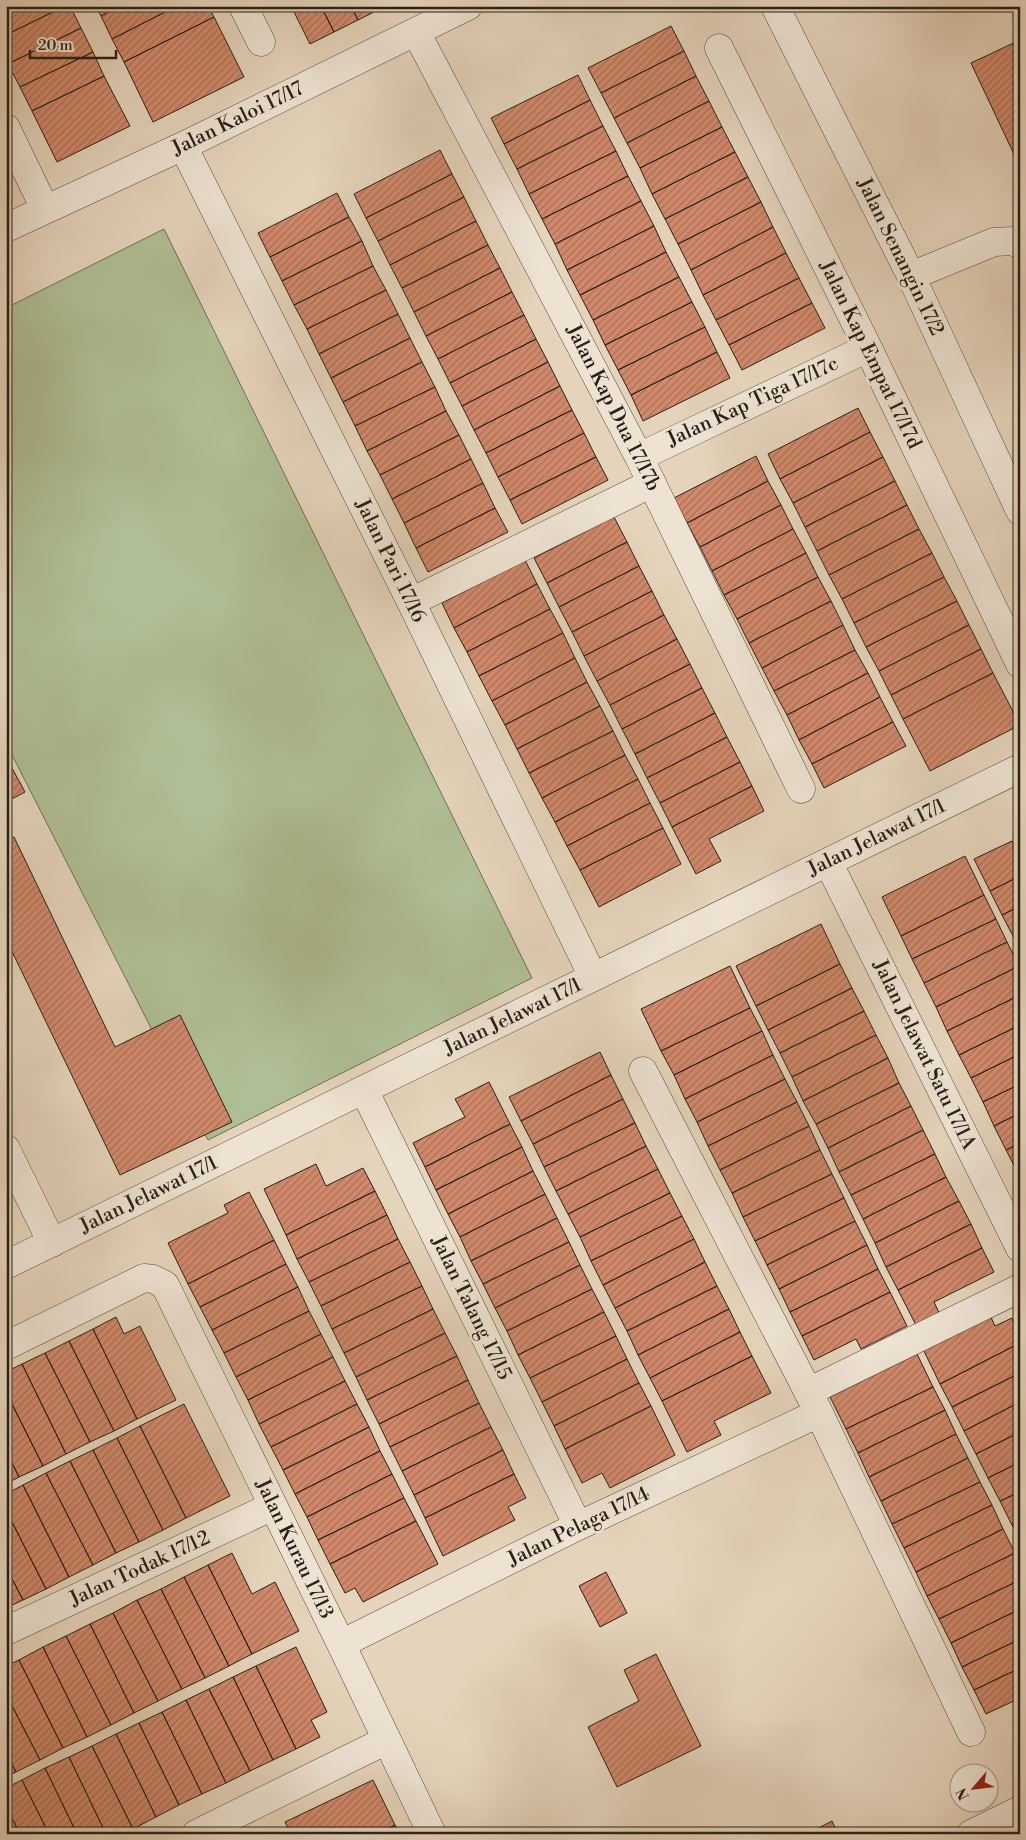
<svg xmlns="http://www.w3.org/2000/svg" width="1026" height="1840" font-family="'Libre Bodoni',serif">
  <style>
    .garden { fill: #afbe94; stroke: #6c6f56 }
    .building { fill: url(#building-hatch); stroke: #292017 }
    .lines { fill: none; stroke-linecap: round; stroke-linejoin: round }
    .minor-casing { stroke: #584d40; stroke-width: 29 }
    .minor { stroke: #eee3d3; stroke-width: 28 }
    .labels { text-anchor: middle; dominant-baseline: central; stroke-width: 5; stroke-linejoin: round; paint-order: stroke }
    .street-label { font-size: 20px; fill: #292017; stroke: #eee3d3 }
  </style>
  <defs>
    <pattern id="building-hatch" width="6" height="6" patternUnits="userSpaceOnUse" patternTransform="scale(1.25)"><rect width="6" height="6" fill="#d2896b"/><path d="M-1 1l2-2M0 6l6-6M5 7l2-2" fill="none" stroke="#aa7057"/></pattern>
  </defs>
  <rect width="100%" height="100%" fill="#e5d4bb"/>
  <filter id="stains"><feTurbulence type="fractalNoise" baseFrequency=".004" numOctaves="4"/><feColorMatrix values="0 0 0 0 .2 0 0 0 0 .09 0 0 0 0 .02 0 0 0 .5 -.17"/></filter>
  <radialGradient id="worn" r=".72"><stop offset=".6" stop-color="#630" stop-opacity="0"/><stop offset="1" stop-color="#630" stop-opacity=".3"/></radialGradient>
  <path class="garden" d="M164,229L532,978L208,1140L6,743V308Z"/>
  <path class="building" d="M6,6H65L6,35Z
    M65,6H70L81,28L8,64L6,60V35Z
    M96,6H119L101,16Z
    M119,6H177L112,39L101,16Z
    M177,6H208L214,17L124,62L112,39Z
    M291,6H321L334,32L310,44Z
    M321,6H351L358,20L334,32Z
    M351,6H381L382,8L358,20Z
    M214,17L244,77L153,122L124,62Z
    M671,26L684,51L601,93L588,68Z
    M81,28L93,52L20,87L8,64Z
    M1020,40V167L971,63Z
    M684,51L696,76L614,118L601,93Z
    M93,52L104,76L32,111L20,87Z
    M578,75L590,100L504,144L491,118Z
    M104,76L130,126L57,162L32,111Z
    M696,76L709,101L627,143L614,118Z
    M590,100L603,126L517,169L504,144Z
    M709,101L722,127L640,168L627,143Z
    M603,126L616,151L529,194L517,169Z
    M722,127L735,152L652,194L640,168Z
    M440,150L452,174L366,218L354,194Z
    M616,151L628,176L542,219L529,194Z
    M735,152L748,177L665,219L652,194Z
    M452,174L464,197L378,241L366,218Z
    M628,176L641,201L555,244L542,219Z
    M748,177L761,202L678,244L665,219Z
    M337,193L349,217L270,257L258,233Z
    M464,197L476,221L390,265L378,241Z
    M641,201L654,226L567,270L555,244Z
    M761,202L773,227L691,270L678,244Z
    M349,217L362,241L282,281L270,257Z
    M476,221L488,245L402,288L390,265Z
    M654,226L666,252L580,295L567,270Z
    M773,227L786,253L703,295L691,270Z
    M362,241L373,266L294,305L282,281Z
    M488,245L500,268L414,312L402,288Z
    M666,252L679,277L593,320L580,295Z
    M786,253L799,278L716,320L703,295Z
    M373,266L386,290L307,329L294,305Z
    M500,268L512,292L426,336L414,312Z
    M679,277L692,302L605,345L593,320Z
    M799,278L812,303L729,345L716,320Z
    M386,290L398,314L319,354L307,329Z
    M512,292L524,315L438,359L426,336Z
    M692,302L705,327L618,370L605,345Z
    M812,303L825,328L742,370L729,345Z
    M398,314L410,338L331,378L319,354Z
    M524,315L536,339L450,383L438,359Z
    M705,327L717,352L631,395L618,370Z
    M410,338L422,362L343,402L331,378Z
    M536,339L548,362L462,406L450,383Z
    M717,352L730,378L643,421L631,395Z
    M422,362L435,387L355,426L343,402Z
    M548,362L560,386L474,430L462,406Z
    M560,386L572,410L486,453L474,430Z
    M435,387L446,411L367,451L355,426Z
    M858,408L870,432L780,479L768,454Z
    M572,410L584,433L498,477L486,453Z
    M446,411L459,435L380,475L367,451Z
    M870,432L883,457L793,503L780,479Z
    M584,433L596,457L510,500L498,477Z
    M459,435L471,459L392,499L380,475Z
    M756,456L768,481L687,523L674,498Z
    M596,457L608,480L522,524L510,500Z
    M883,457L895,481L805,527L793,503Z
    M471,459L483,483L404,523L392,499Z
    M768,481L781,505L700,547L687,523Z
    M895,481L907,505L817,551L805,527Z
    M483,483L495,508L416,548L404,523Z
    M781,505L793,529L712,571L700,547Z
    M907,505L919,529L829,575L817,551Z
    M495,508L508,532L428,572L416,548Z
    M614,517L627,542L547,583L534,558Z
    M793,529L806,553L724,595L712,571Z
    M919,529L932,553L842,599L829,575Z
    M627,542L639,566L559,607L547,583Z
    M806,553L818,577L737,619L724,595Z
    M932,553L944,577L854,623L842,599Z
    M525,560L537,584L454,628L442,603Z
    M639,566L652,591L572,632L559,607Z
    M818,577L831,601L749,643L737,619Z
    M944,577L957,601L866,647L854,623Z
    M537,584L550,609L467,652L454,628Z
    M652,591L664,615L584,656L572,632Z
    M831,601L843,625L762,668L749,643Z
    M957,601L969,625L879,671L866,647Z
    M550,609L563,633L479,676L467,652Z
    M664,615L677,639L597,681L584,656Z
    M843,625L855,650L774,691L762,668Z
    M969,625L981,649L891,695L879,671Z
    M563,633L575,658L492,701L479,676Z
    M677,639L690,664L610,705L597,681Z
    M981,649L993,673L903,719L891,695Z
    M855,650L868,673L787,715L774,691Z
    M575,658L587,682L505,725L492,701Z
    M690,664L702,688L622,729L610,705Z
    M868,673L880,697L799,740L787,715Z
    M993,673L1020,725L930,771L903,719Z
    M587,682L600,706L517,749L505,725Z
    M702,688L715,713L635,754L622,729Z
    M880,697L893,722L812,764L799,740Z
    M600,706L613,731L529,773L517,749Z
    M715,713L727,737L647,778L635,754Z
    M893,722L906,746L824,788L812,764Z
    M613,731L625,755L542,798L529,773Z
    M727,737L740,762L660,803L647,778Z
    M625,755L638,779L555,822L542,798Z
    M6,757L25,792L6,802Z
    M740,762L752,786L672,827L660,803Z
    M638,779L650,803L567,846L555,822Z
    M752,786L764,811L709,839L721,861L696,874L672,827Z
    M650,803L663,828L580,870L567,846Z
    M663,828L681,864L599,907L580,870Z
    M14,837L115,1047L180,1015L232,1122L120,1175L6,939V841Z
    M1012,841L1016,848L1020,847V876L990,891L974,859Z
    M965,856L984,895L901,936L882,897Z
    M1020,876V906L1002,915L990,891Z
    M984,895L996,919L912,959L901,936Z
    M1020,906V935L1014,938L1002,915Z
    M996,919L1007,942L924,983L912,959Z
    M821,924L840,964L756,1006L736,966Z
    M1020,935V950L1014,938Z
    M1007,942L1019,966L936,1007L924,983Z
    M840,964L852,988L768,1030L756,1006Z
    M730,966L750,1008L661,1051L641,1009Z
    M1019,966L1020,995L947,1031L936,1007Z
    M852,988L864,1011L780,1053L768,1030Z
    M6,995L12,1007L6,1010Z
    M1020,995V1025L959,1055L947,1031Z
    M750,1008L762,1031L674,1075L661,1051Z
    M864,1011L876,1035L792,1077L780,1053Z
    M1020,1025V1054L971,1078L959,1055Z
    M762,1031L773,1055L685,1099L674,1075Z
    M876,1035L888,1058L803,1101L792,1077Z
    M600,1052L611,1075L521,1121L509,1097Z
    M1020,1054V1084L983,1102L971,1078Z
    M773,1055L785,1079L697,1122L685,1099Z
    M888,1058L899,1083L816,1124L803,1101Z
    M611,1075L623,1099L533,1144L521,1121Z
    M785,1079L797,1102L708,1146L697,1122Z
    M489,1082L510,1124L425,1167L413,1143L465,1117L455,1099Z
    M899,1083L911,1106L828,1148L816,1124Z
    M1020,1084V1113L994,1126L983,1102Z
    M623,1099L635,1123L544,1167L533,1144Z
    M797,1102L809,1126L720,1170L708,1146Z
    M911,1106L923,1130L839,1172L828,1148Z
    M1020,1113V1143L1006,1150L994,1126Z
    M635,1123L646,1146L556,1191L544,1167Z
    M510,1124L522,1147L436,1190L425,1167Z
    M809,1126L820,1150L732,1193L720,1170Z
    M923,1130L935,1154L851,1195L839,1172Z
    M1020,1143V1172L1018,1173L1006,1150Z
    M646,1146L658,1169L568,1214L556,1191Z
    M522,1147L533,1171L448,1214L436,1190Z
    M820,1150L832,1174L743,1217L732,1193Z
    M935,1154L946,1177L863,1219L851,1195Z
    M316,1164L326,1186L363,1168L375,1191L286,1235L264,1189Z
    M658,1169L670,1193L580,1237L568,1214Z
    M533,1171L545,1194L460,1237L448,1214Z
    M832,1174L844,1198L755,1241L743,1217Z
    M946,1177L959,1201L875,1243L863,1219Z
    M375,1191L387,1215L297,1259L286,1235Z
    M249,1192L274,1240L188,1284L168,1243L228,1213L224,1205Z
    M670,1193L682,1216L591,1261L580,1237Z
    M545,1194L557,1218L471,1261L460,1237Z
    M844,1198L855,1221L767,1265L755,1241Z
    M959,1201L971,1224L886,1267L875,1243Z
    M387,1215L398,1239L309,1282L297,1259Z
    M682,1216L694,1239L603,1285L591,1261Z
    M557,1218L569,1242L483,1284L471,1261Z
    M855,1221L867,1245L779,1289L767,1265Z
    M971,1224L982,1248L898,1290L886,1267Z
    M398,1239L410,1262L321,1306L309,1282Z
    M694,1239L705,1262L615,1308L603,1285Z
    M274,1240L286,1264L200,1307L188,1284Z
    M569,1242L580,1265L495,1308L483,1284Z
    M867,1245L878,1269L790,1312L779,1289Z
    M982,1248L994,1272L934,1302L940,1315L917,1327L898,1290Z
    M410,1262L422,1286L332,1329L321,1306Z
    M705,1262L717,1286L627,1331L615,1308Z
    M286,1264L298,1287L212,1330L200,1307Z
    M580,1265L592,1289L507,1331L495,1308Z
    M878,1269L890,1292L802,1336L790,1312Z
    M422,1286L433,1309L344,1353L332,1329Z
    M717,1286L729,1309L638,1355L627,1331Z
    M298,1287L309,1311L224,1353L212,1330Z
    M592,1289L604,1312L518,1355L507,1331Z
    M890,1292L907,1326L861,1349L856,1339L814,1360L802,1336Z
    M433,1309L445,1333L356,1377L344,1353Z
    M729,1309L740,1332L650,1378L638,1355Z
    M309,1311L321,1334L236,1377L224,1353Z
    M604,1312L616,1336L530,1378L518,1355Z
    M990,1315L995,1326L1012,1318L1020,1334V1343L940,1384L923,1349Z
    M116,1317L124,1334L140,1326L176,1400L137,1419L93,1329Z
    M93,1329L137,1419L114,1431L69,1341Z
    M740,1332L752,1356L662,1401L650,1378Z
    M445,1333L457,1356L367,1400L356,1377Z
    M321,1334L333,1357L248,1400L236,1377Z
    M616,1336L627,1359L542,1402L530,1378Z
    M69,1341L114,1431L90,1442L45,1353Z
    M1020,1343V1373L952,1407L940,1384Z
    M45,1353L90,1442L66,1454L22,1364Z
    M917,1354L933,1387L846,1429L830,1397Z
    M457,1356L468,1380L379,1424L367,1400Z
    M752,1356L771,1393L714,1421L721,1435L687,1452L662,1401Z
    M333,1357L345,1381L259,1424L248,1400Z
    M627,1359L639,1383L554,1426L542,1402Z
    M22,1364L66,1454L43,1466L6,1392V1372Z
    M1020,1373V1402L964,1431L952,1407Z
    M468,1380L479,1403L390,1447L379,1424Z
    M345,1381L357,1404L271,1447L259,1424Z
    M639,1383L651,1406L565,1449L554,1426Z
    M933,1387L945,1410L858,1453L846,1429Z
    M6,1392L43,1466L19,1477L6,1451Z
    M1020,1402V1432L976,1454L964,1431Z
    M479,1403L491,1427L402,1471L390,1447Z
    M184,1404L230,1496L186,1518L140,1426Z
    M357,1404L369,1427L283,1470L271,1447Z
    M651,1406L675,1455L610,1488L602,1473L582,1483L565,1449Z
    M945,1410L956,1434L869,1477L858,1453Z
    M140,1426L186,1518L163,1530L117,1438Z
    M369,1427L380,1451L295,1494L283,1470Z
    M491,1427L503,1450L414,1495L402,1471Z
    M1020,1432V1462L988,1478L976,1454Z
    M956,1434L968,1458L881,1501L869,1477Z
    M117,1438L163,1530L139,1542L93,1450Z
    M93,1450L139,1542L116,1553L70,1461Z
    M503,1450L514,1474L425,1518L414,1495Z
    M6,1451L19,1477L6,1484Z
    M380,1451L392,1474L307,1517L295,1494Z
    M968,1458L980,1482L892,1524L881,1501Z
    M70,1461L116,1553L93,1565L46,1473Z
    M1020,1462V1492L1000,1501L988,1478Z
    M46,1473L93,1565L69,1577L23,1485Z
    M392,1474L404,1498L318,1540L307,1517Z
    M514,1474L526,1498L508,1507L515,1520L443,1556L425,1518Z
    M980,1482L992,1505L904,1548L892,1524Z
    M23,1485L69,1577L46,1589L6,1510V1494Z
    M1020,1492V1521L1012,1525L1000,1501Z
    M404,1498L416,1521L330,1564L318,1540Z
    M992,1505L1003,1529L916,1572L904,1548Z
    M6,1510L46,1589L23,1600L6,1567Z
    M416,1521L438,1564L363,1602L355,1588L345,1593L330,1564Z
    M1020,1521V1539L1012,1525Z
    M1003,1529L1015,1553L927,1596L916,1572Z
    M232,1553L252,1594L275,1582L299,1631L252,1654L208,1565Z
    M1015,1553L1020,1563V1580L939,1619L927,1596Z
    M208,1565L252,1654L229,1666L184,1577Z
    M6,1567L23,1600L6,1608Z
    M606,1572L627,1613L600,1627L579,1586Z
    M184,1577L229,1666L205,1678L161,1589Z
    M1020,1580V1609L951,1643L939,1619Z
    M161,1589L205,1678L182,1689L137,1600Z
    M137,1600L182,1689L158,1701L113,1613Z
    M1020,1609V1639L962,1667L951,1643Z
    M113,1613L158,1701L134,1713L90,1624Z
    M90,1624L134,1713L111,1725L66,1636Z
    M66,1636L111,1725L87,1737L43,1647Z
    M1020,1639V1668L974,1690L962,1667Z
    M43,1647L87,1737L63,1748L19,1660Z
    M296,1647L327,1712L311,1720L320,1737L296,1749L256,1666Z
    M656,1654L701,1746L617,1787L588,1727L639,1701L624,1670Z
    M19,1660L63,1748L40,1760L6,1694V1666Z
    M256,1666L296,1749L273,1760L233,1677Z
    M1020,1668V1698L986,1714L974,1690Z
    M233,1677L273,1760L250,1771L209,1689Z
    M209,1689L250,1771L226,1783L186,1700Z
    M6,1694L40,1760L16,1772L6,1752Z
    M186,1700L226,1783L202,1794L162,1712Z
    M162,1712L202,1794L179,1805L139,1723Z
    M139,1723L179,1805L156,1817L116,1734Z
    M116,1734L156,1817L133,1829L92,1746Z
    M92,1746L133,1829L122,1834H106L69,1757Z
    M6,1752L16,1772L6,1777Z
    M69,1757L106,1834H77L45,1768Z
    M45,1768L77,1834H49L22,1780Z
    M22,1780L49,1834H20L6,1806V1788Z
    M373,1780L395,1825L377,1834H291L285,1822Z
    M6,1806L20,1834H6Z
    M832,1821L838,1834H807Z
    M395,1825L399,1834H377Z"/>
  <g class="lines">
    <g class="minor-casing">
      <path id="minor" d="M243,6L261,42
        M775,6L911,276L1020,511
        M416,32L639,457L801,789
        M719,48L868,348L1020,664
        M6,128L45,209
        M183,146L411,602L593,977
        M6,228L183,146L468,6
        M911,276L994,242L1013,241L1020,245
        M639,457L868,348
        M411,602L652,483
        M828,862L1020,1248
        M643,1071L819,1413L971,1732
        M364,1090L578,1526
        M6,1149L52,1243
        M6,1265L1020,768
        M6,1346L144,1278L153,1279L165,1285L341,1644L432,1834
        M808,1392L1020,1288
        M6,1631L273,1506
        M341,1644L578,1526L819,1413
        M196,1834L387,1740
        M971,1834L1020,1810"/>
    </g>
    <use href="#minor" class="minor"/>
  </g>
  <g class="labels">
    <g class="street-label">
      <text transform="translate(238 119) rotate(-26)">Jalan Kaloi 17/17</text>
      <text transform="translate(900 257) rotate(64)">Jalan Senangin 17/2</text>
      <text transform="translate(870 355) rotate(64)">Jalan Kap Empat 17/17d</text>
      <text transform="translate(753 402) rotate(-25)">Jalan Kap Tiga 17/17c</text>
      <text transform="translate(613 408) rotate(63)">Jalan Kap Dua 17/17b</text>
      <text transform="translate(390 561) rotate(64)">Jalan Pari 17/16</text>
      <text transform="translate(877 838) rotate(-26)">Jalan Jelawat 17/1</text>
      <text transform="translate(513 1017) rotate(-26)">Jalan Jelawat 17/1</text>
      <text transform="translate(924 1055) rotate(64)">Jalan Jelawat Satu 17/1A</text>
      <text transform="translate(149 1195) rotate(-26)">Jalan Jelawat 17/1</text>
      <text transform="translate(471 1308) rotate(64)">Jalan Talang 17/15</text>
      <text transform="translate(579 1527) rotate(-26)">Jalan Pelaga 17/14</text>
      <text transform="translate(294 1549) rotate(64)">Jalan Kurau 17/13</text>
      <text transform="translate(140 1569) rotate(-25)">Jalan Todak 17/12</text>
    </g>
  </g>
  <rect width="1026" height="1840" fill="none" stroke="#e5d4bb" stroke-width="25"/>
  <rect x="8" y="8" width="1011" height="1825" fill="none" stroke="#292017" stroke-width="2.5"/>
  <rect x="12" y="12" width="1001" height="1815" fill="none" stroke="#292017"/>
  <g transform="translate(974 1788) rotate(242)"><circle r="24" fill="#eee3d3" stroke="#9f9588"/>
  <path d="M0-4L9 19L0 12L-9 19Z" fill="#8f2418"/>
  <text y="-8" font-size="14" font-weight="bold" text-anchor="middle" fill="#292017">N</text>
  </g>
  <path d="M30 50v8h86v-8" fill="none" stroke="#292017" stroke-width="2.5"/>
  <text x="38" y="50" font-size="15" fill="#292017" stroke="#eee3d3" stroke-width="4" paint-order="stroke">20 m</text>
  <rect width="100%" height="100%" filter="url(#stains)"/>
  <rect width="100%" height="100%" fill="url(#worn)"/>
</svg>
